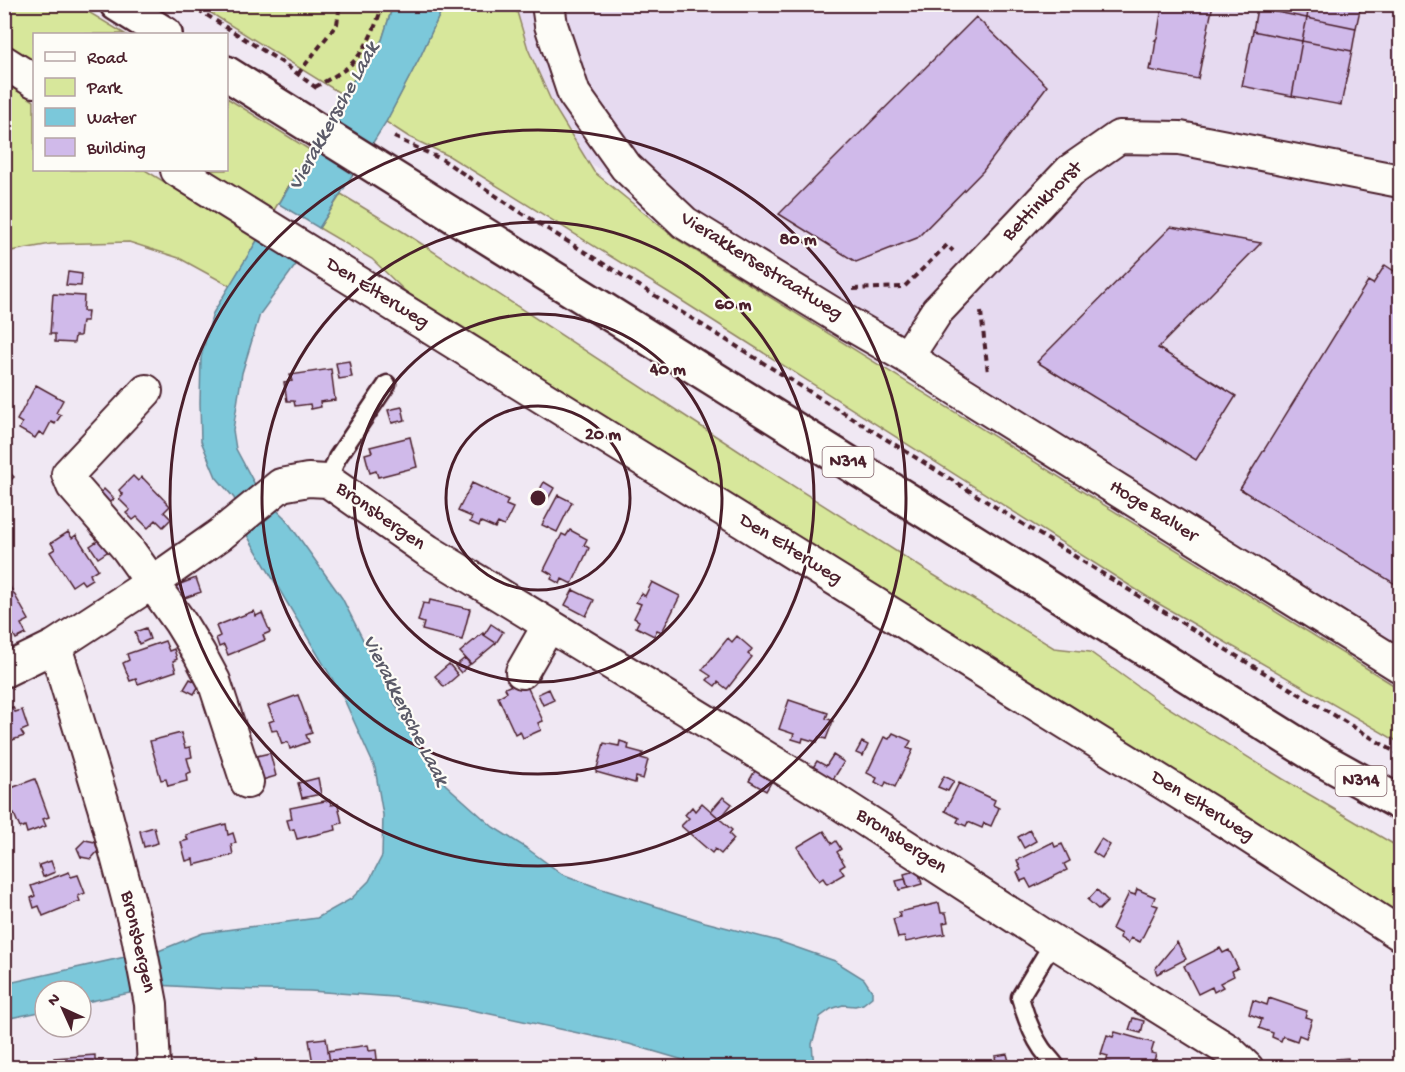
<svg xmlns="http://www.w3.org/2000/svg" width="1405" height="1072" font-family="'Gochi Hand',sans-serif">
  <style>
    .built { fill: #e6daf0 }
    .green { fill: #d7e79b; stroke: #908363; stroke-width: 1.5 }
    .water { fill: #7bc8da; stroke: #678494; stroke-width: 1.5 }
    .building { fill: #d0baea; stroke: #4a1f2b; stroke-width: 1.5 }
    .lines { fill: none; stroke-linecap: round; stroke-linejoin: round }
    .service-casing { stroke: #4a1f2b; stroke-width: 21 }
    .minor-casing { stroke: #4a1f2b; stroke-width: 36 }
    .primary-casing { stroke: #4a1f2b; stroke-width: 38 }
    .path { stroke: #4a1f2b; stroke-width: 4; stroke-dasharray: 6 4.5; stroke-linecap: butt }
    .service { stroke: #fdfcf7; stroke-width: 16 }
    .minor { stroke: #fdfcf7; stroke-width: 32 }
    .primary { stroke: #fdfcf7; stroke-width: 33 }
    .ring { fill: none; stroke: #4a1f2b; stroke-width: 3 }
    .labels { text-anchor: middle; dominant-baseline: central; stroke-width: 4.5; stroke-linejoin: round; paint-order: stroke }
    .shield { fill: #fdfcf7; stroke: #806168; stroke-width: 1.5 }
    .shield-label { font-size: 18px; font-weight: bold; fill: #4a1f2b }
    .street-label { font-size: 20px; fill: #4a1f2b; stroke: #fdfcf7 }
    .water-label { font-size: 21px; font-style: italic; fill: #5b5a68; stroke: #fdfcf7 }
    .centre { fill: #4a1f2b; stroke: #fdfcf7; stroke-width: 3 }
    .ring-label { font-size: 18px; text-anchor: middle; font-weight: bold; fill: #4a1f2b; stroke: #fdfcf7; stroke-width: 4.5; stroke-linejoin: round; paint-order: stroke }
  </style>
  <rect width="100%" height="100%" fill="#f0e8f3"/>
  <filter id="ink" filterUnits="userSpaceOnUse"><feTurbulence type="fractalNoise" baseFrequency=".0167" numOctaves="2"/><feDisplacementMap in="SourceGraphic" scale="12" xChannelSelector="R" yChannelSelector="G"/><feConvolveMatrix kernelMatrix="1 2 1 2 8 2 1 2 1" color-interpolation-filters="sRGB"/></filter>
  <g filter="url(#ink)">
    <path class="built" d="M325,5H1400V647Z"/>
    <path class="green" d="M4,5H77L125,34H34V66L5,47Z
      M198,5H393L382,40L343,95Z
      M444,5H515L528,49L553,105L594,172L675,238L1400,689V743L1154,601L668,292L449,156L409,137L386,122L421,55Z
      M4,82L34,101V170H145L258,239L230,286L179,258L129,242L51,244L5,252Z
      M227,98L310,150L270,217L200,170H226Z
      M341,194L405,233L754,461L927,571L1054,648L1090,652L1161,703L1283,779L1400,848V920L727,497L407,293L372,259L319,228Z"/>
    <path class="water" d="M393,5H444L421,55L386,122L319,228L279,204L343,95L382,40Z
      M258,239L298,262L260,314L242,373L233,430L236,449L260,494L285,518L342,598L409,731L445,784L493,827L525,847L562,874L599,888L705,922L778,941L835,961L864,979L872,991V997L863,1004L855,1006L843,1005L831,1009L820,1017L812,1044L814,1067H707L629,1044L467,1009L394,997L310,991L223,989L157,985L151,954L203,933L317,918L351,899L369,881L382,856L383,815L375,768L343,697L248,537L234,498L216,477L201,441L200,403L201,357L213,313Z
      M134,955L140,991L81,1003V991H45V1011L5,1019L4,984Z"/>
    <path class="building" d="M1163,4H1213L1198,79L1149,70L1150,65L1152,66L1156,40H1155L1157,38L1161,13L1160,11H1162Z
      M1258,4H1309L1307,18L1257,8Z
      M1309,4L1361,5L1356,28L1307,18Z
      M1257,8L1307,18L1302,41L1253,31Z
      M976,17L1047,86L983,171L917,238L856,262L779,214Z
      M1307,18L1356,28L1352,51L1302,41Z
      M1253,31L1302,41L1292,96L1242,86Z
      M1302,41L1352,51L1341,105L1292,96Z
      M1171,227L1261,243L1158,348L1236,396L1196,460L1037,362Z
      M1385,265L1400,275V297L1399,300L1400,301V587L1240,489L1368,281L1373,284Z
      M68,272L82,274L81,286L66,285Z
      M53,294L84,296L83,311H88L87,321H82L80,336H75L74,343L55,342V334H50Z
      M349,361L352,377L339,379L336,363Z
      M331,369L335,400L320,402L321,407L311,409L310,404L295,406L294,401H287L284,382L292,381L290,375Z
      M36,385L63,400L56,413L61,415L55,424L51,422L44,435L39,432L35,438L19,429L22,423L17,420Z
      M402,407L405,420L392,423L388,410Z
      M410,437L417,467L378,477L376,471L370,473L365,454L372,452L370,447Z
      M4,467L14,477L4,486Z
      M133,476L138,481L142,477L170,506L164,512L171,519L163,527L156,520L148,528L137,517L133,520L126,513L130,510L119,499L123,495L119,490Z
      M544,482L554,488L548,499L538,493Z
      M472,483L508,500L506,505L513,508L504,526L498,523L495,528L481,522L479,526L470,522L472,517L458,511Z
      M104,489L114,499L105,508L95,498Z
      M558,495L572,502L557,532L542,525Z
      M570,530L587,539L584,545L589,548L572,584L562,579L560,584L551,579L553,575L544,570L562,534L566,536Z
      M68,532L72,538L76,535L98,569L90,574L92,579L84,584L81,580L72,586L50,552L55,549L51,543Z
      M102,538L110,550L98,558L90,546Z
      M196,578L201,592L179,600L175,586Z
      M652,582L680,596L662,632L657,630L654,636L636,627L639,621L634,618L641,604L636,602L641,593L645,596Z
      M9,585L29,620L21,624L26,634L16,639L11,630L4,633V587Z
      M573,590L594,600L586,616L565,605Z
      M430,600L470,609L462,640L422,630L424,623L418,621L423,603L429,604Z
      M254,611L256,616L262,613L270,632L263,635L265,640L228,655L224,645L219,647L216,638L220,636L216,626Z
      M491,624L503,632L496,643L484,635Z
      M146,628L150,639L139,644L135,632Z
      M483,633L484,635L496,643L471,664L460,652Z
      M737,636L752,649L748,654L752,657L727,689L718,682L715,686L707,680L711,676L702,670L728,638L732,642Z
      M165,641L169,651L174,649L177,659L173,661L176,671L138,684L136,679L130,681L123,663L129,660L127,654Z
      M465,658L470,664L461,673L455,666Z
      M449,664L458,675L444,687L435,676Z
      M190,679L200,684L194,694L184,689Z
      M514,684L517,688L526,684L543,721L538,723L541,730L523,738L520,731L515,734L498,697L507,692L505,688Z
      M549,689L554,700L543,705L538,694Z
      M298,695L312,733L306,735L309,742L290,749L288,742L282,744L277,730L272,731L269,722L274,720L268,706Z
      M789,700L828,713L826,718L833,721L826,739L819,737L817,742L803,738L802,742L792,739L794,734L779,729Z
      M13,707L15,712L22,710L28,728L21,731L24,736L4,743V710Z
      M181,733L185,748L190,747L192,757L187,758L191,772L186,774L187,781L168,786L166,779L161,780L150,741Z
      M893,733L911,741L907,748L913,750L895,787L886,782L884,787L875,782L877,778L867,773L884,737L889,739Z
      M620,741L629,744L628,749L643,753L641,758L648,760L643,779L636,777L635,783L596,772L604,743L619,746Z
      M862,742L868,745L863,756L856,753Z
      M270,753L276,776L259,781L252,757Z
      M833,755L844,762L829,786L809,774L817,761L826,766Z
      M756,769L773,779L766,791L749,781Z
      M944,776L954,781L948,791L938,787Z
      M318,778L321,794L302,798L298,783Z
      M35,779L49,817L43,819L46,826L27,833L25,826L20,828L14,814L10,816L6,806L11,804L6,790Z
      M959,783L995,800L993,805L999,808L991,826L984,823L982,828L968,822L966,826L957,822L959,818L945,811Z
      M723,797L732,804L720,819L711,811Z
      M330,800L331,805L338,804L342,823L335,825L336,830L297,839L294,829L290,830L287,820L292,819L290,808Z
      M702,803L732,830L729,834L734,839L721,854L715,849L712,853L681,826L689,818L685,815L692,807L695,811Z
      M226,824L228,835L233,833L236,843L231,844L233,855L194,865L193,859L186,861L181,842L188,840L186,835Z
      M154,827L158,843L144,847L140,831Z
      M1030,830L1036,841L1024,848L1018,837Z
      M824,831L832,844L836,841L841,849L837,852L845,865L840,868L844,874L827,884L823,878L819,881L797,847Z
      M1101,839L1110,845L1102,858L1093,852Z
      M85,840L95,842L98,851L91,859L81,857L77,848Z
      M1053,842L1055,847L1062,844L1070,861L1064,864L1067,870L1031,888L1026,879L1021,881L1017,872L1021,870L1017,860Z
      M51,861L55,872L43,877L39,865Z
      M918,870L922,884L908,888L904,874Z
      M69,872L71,877L78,875L85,893L78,896L80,901L43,916L39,906L34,908L31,898L35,896L31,886Z
      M905,879L908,888L899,890L896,881Z
      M1137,889L1155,897L1152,904L1158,906L1140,942L1131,938L1128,943L1120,938L1121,934L1112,929L1129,893L1135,895Z
      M1097,890L1108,901L1099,910L1088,900Z
      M939,903L941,913H946L948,922L943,923L945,934L906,942L904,937L898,938L893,919L900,917L899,912Z
      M1177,942L1186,959L1157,974L1155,969Z
      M1220,948L1223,953L1229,950L1238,968L1232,971L1234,976L1220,983L1223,987L1214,992L1212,987L1198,994L1184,966Z
      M1269,998L1307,1011L1305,1017L1312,1019L1306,1038L1299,1035L1297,1041L1283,1036L1281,1041L1272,1037L1273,1033L1259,1028L1262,1019L1249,1014L1253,1000L1267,1005Z
      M1133,1018L1144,1021L1141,1033L1129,1030Z
      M1115,1032L1154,1043L1151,1053L1156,1054L1153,1064L1148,1063L1147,1068H1127L1106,1062L1108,1056L1101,1054L1107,1035L1113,1037Z
      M326,1038L330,1062L313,1064L309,1040Z
      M368,1045L369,1051L376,1050L378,1068H325V1062H330L328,1051Z
      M1007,1054L1010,1065L997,1068L995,1056Z
      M95,1055V1061H102V1068H55L54,1058Z
      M1348,1058L1350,1068H1337L1336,1059Z
      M256,1059L259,1068H231Z
      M867,1060L879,1068H862Z"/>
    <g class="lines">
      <g class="service-casing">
        <path id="service" d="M328,481L337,458L387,384
          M1054,941L1020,997C1025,1015 1031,1033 1042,1049C1047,1056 1053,1061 1057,1068"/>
      </g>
      <g class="minor-casing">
        <path id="minor" d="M548,4L551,25L574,94L626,167L685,223L848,323L907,357L961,392L1400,666
          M4,62L34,81
          M177,170L1231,825L1400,934
          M907,357L937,311L1070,171L1119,137L1180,138L1400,181
          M146,391L68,474L73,486L127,548L180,622L199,653L214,681L247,782
          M55,646L153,582L221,534L281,485L308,480L328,481L428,551L830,797L1040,933L1228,1050L1247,1068
          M4,671L55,646L104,807L138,936L151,1004L154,1068
          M522,672L549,625"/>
      </g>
      <g class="primary-casing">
        <path id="primary" d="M117,4L165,34
          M226,73L1321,759L1400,803"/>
      </g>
      <path class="path" d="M189,4L283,63L319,90
        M298,74L337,24L340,4
        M315,87C324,82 335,76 344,70C365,55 375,28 383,4
        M394,137L443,160L517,210L1187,626L1390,749L1400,754
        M853,289L904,287L947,245L953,251
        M981,312L988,373"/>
      <use href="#service" class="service"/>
      <use href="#minor" class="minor"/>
      <use href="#primary" class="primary"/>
    </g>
  </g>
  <g class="ring">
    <circle cx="538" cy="498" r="92"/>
    <circle cx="538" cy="498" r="184"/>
    <circle cx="538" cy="498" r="276"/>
    <circle cx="538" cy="498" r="368"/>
  </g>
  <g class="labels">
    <g class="shield">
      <rect x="822.5" y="447" width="51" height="30" rx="4.5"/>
      <rect x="1335.5" y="766" width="51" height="30" rx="4.5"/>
    </g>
    <g class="shield-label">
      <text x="848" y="462">N314</text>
      <text x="1361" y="781">N314</text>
    </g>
    <g class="street-label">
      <text transform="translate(1043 202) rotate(-45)">Bettinkhorst</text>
      <text transform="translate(761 267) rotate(32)">Vierakkersestraatweg</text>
      <text transform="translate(377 294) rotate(32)">Den Elterweg</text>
      <text transform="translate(1153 512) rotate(32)">Hoge Balver</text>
      <text transform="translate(380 517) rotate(35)">Bronsbergen</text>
      <text transform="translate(790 550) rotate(32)">Den Elterweg</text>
      <text transform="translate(1202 807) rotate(32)">Den Elterweg</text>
      <text transform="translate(901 842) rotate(33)">Bronsbergen</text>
      <text transform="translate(137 942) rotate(77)">Bronsbergen</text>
    </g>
    <g class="water-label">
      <text transform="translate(335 117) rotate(-61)">Vierakkersche Laak</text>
      <text transform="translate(404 711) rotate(63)">Vierakkersche Laak</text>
    </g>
  </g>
  <circle cx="538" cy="498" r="9" class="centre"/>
  <g class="ring-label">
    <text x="798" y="244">80 m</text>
    <text x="733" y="309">60 m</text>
    <text x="668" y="374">40 m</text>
    <text x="603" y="439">20 m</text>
  </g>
  <rect width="1405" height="1072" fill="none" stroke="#fdfcf7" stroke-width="24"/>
  <rect x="12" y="12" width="1381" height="1048" fill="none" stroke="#4a1f2b" stroke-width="2" filter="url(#ink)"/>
  <rect x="33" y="33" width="195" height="138" fill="#fdfcf7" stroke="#b5a4a5" stroke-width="1.5"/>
  <rect x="45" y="52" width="30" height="9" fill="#fdfcf7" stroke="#b5a4a5" stroke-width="1.5"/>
  <text x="87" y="63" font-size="18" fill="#4a1f2b">Road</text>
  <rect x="45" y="78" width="30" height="18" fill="#d7e79b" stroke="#b5a4a5" stroke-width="1.5"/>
  <text x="87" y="93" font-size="18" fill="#4a1f2b">Park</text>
  <rect x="45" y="108" width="30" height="18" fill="#7bc8da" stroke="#b5a4a5" stroke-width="1.5"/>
  <text x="87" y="123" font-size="18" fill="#4a1f2b">Water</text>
  <rect x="45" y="138" width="30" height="18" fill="#d0baea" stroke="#b5a4a5" stroke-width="1.5"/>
  <text x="87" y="153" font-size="18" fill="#4a1f2b">Building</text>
  <g transform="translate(63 1009) rotate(315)"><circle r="28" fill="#fdfcf7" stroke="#b5a4a5" stroke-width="1.5"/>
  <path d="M0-4.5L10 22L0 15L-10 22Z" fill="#4a1f2b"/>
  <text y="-9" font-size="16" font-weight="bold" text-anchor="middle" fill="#4a1f2b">N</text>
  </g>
</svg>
